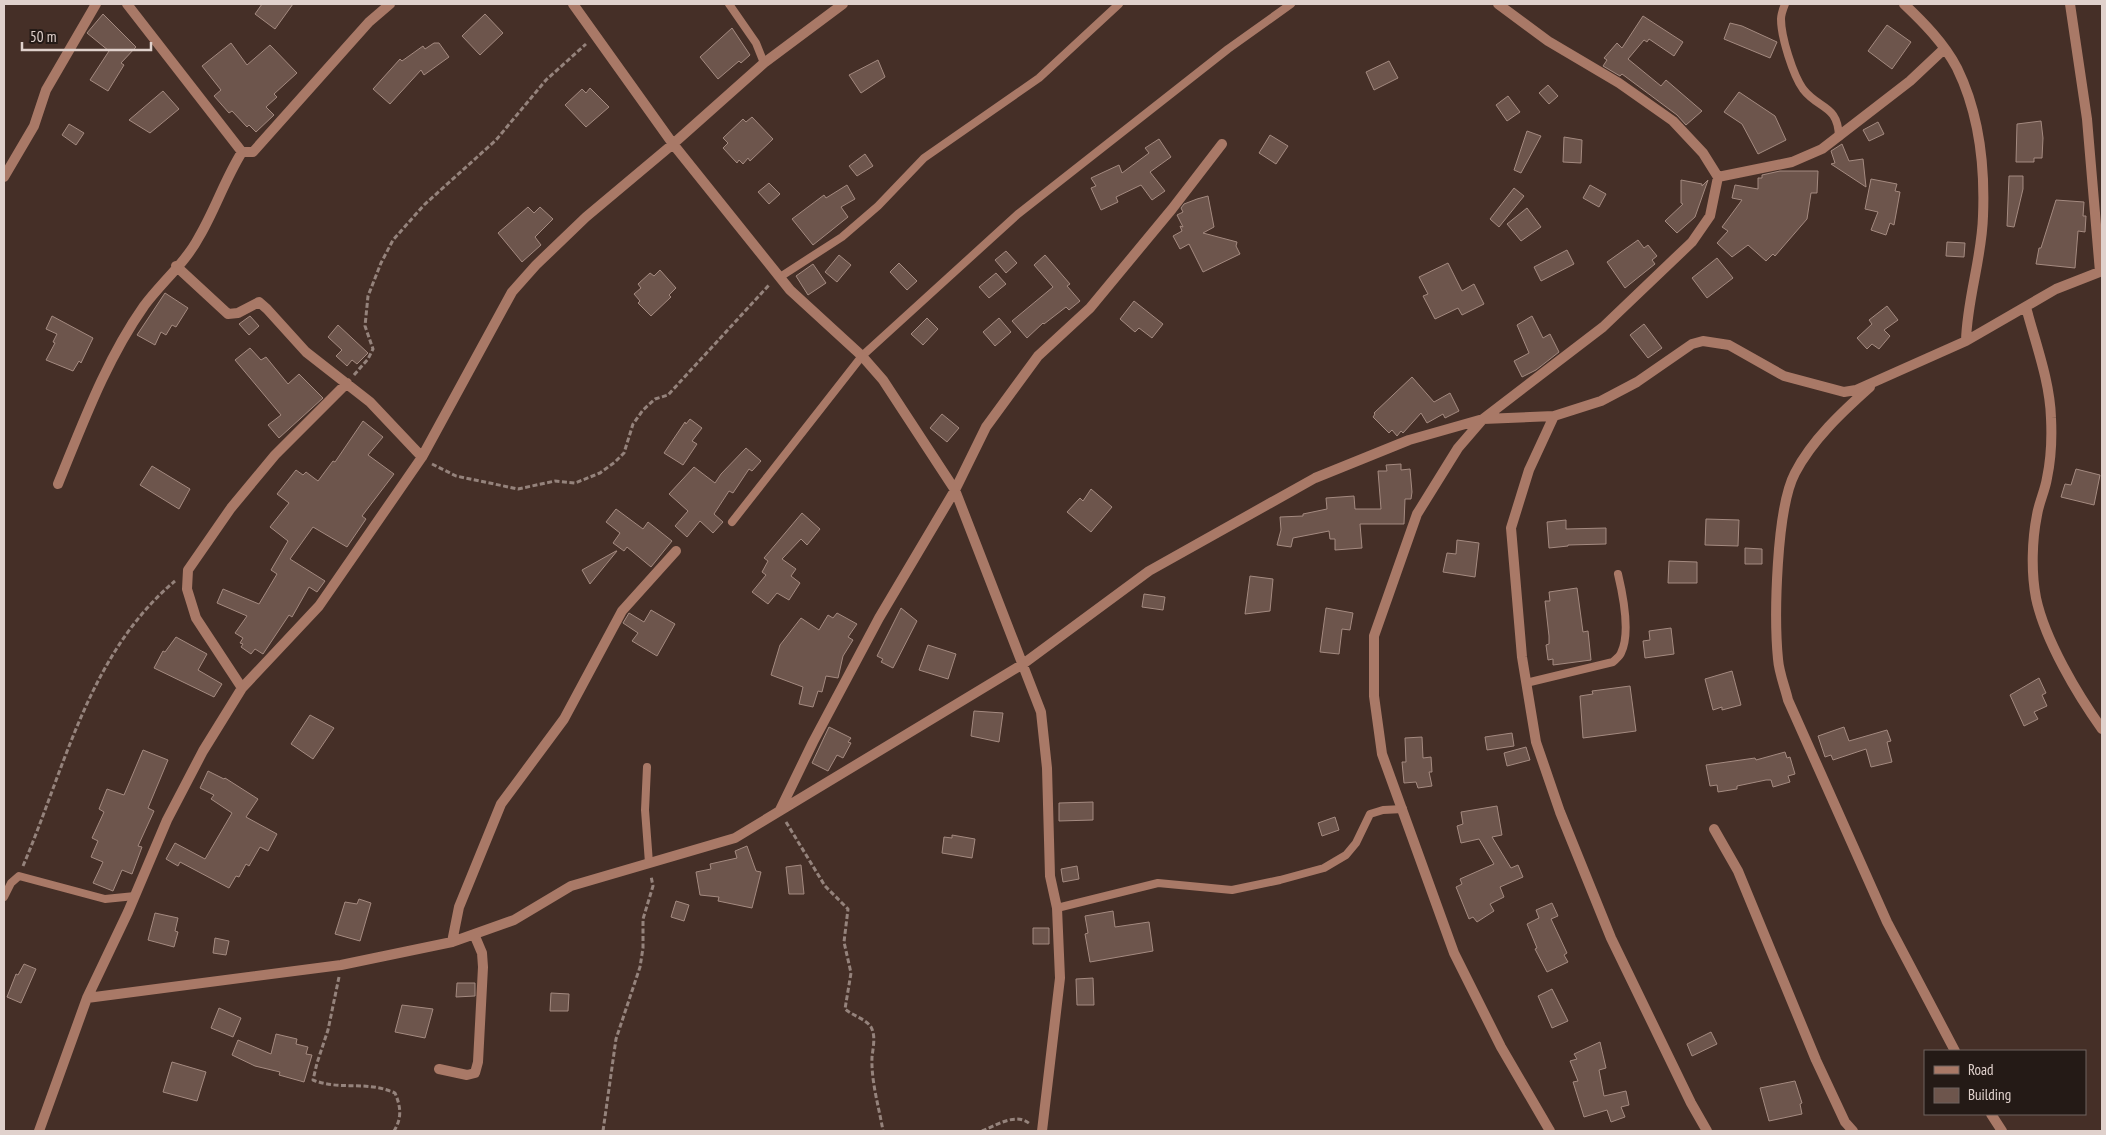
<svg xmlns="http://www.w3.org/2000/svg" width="2106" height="1135" font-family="'PT Sans Narrow',sans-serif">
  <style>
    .building { fill: #6d554c; stroke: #a48a80 }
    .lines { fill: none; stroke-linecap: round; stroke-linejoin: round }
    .path { stroke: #95837c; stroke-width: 3; stroke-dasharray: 5 2.5; stroke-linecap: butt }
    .service { stroke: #a97967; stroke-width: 8 }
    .minor { stroke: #a97967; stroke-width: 10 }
  </style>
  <rect width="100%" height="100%" fill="#452f27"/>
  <path class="building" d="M262,4H293L275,29L255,14Z
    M103,14L136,47L121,63L124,65L108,91L90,80L109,51L87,33Z
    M485,14L503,33L480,55L462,36Z
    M1643,16L1683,42L1674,56L1649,39L1647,42L1644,40L1628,59L1661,86L1666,80L1702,111L1686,125L1677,115L1622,74L1620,76L1603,66L1607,60L1604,58L1617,43L1622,48Z
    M1730,23L1742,26L1777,42L1770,58L1724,39Z
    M1887,25L1911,42L1892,69L1868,51Z
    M732,28L750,55L741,63L739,61L718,79L700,57Z
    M231,43L247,65L270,45L297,73L274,94L277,97L266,107L274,115L256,132L249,125L247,127L232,111L229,113L214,96L221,90L202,66Z
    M434,43H439L449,57L424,75L421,70L390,104L373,89L400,59L402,61L423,46L425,49Z
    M878,60L885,77L861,93L849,75Z
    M1389,61L1398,78L1374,90L1366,72Z
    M1548,85L1558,96L1549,104L1539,93Z
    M590,88L609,107L586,127L565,105L582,89L586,93Z
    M163,91L179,109L150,133L129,120Z
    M1739,92L1775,116L1786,140L1758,154L1742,124L1724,112Z
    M1508,96L1520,112L1507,121L1496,105Z
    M752,117L773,139L750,161L748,158L743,164L739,160L737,163L723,148L728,143L723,138L743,119L746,122Z
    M2041,121L2043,138L2042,158H2034V162H2016L2017,124Z
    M1878,122L1884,134L1869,141L1863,130Z
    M69,124L84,133L76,145L62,135Z
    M1527,131L1541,136L1521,173L1514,170Z
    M1270,135L1288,146L1276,164L1259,153Z
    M1564,137L1582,140L1581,163L1563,162Z
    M1159,139L1171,157L1150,172L1165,191L1152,200L1141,185L1116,197L1118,202L1101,210L1091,188L1096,186L1091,178L1119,165L1122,173L1149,153L1145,148Z
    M1842,144L1849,161L1863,159L1866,187L1831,164L1835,163L1831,151Z
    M865,154L873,166L857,176L849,166Z
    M1780,171H1818L1817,193H1811L1807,219L1775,256L1773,254L1766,261L1748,245L1732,257L1717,243L1728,231L1722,227L1742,200L1732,198L1735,185L1758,189V178H1762V175Z
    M2009,176H2023V189L2014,227L2007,226Z
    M1871,179L1897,184L1895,191L1900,192L1894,225L1890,223L1886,235L1871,230L1878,212L1865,209Z
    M1681,180L1702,184V186L1708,180L1695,217L1677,233L1665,221L1683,204L1681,203Z
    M769,183L780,194L769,204L758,192Z
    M847,185L855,199L841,207L848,217L813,245L792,219L824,195L826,198Z
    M1590,185L1606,194L1599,207L1583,198Z
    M1514,188L1524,196L1499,227L1490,219Z
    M1208,196L1214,227L1203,233L1237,242L1236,246L1240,254L1203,272L1189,244L1180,249L1173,236L1182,231L1180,226L1183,227L1177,215L1183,212L1181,208L1184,204L1197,199Z
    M2056,200L2084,202L2083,216H2086L2085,232L2078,231L2075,268L2036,264L2039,248H2041Z
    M528,207L534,213L540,207L553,219L535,237L541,245L522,262L498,233Z
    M1527,208L1541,227L1521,241L1507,224Z
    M1638,240L1644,248L1648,245L1657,256L1652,260L1655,264L1625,288L1607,262Z
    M1947,242L1965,243L1964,257L1946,256Z
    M1567,250L1574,264L1541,281L1534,267Z
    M1006,251L1017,263L1006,273L995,260Z
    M839,255L851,265L837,282L825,272Z
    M1045,255L1070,284L1067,286L1080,301L1069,310L1066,307L1044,324L1043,323L1027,338L1012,321L1053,287L1034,265Z
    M1717,258L1733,278L1707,298L1692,278Z
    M899,263L917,281L907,290L890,272Z
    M1448,263L1462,291L1474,284L1484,304L1462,315L1458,308L1435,319L1423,296L1428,294L1419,277Z
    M813,264L826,283L808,295L796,276Z
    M660,270L676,288L669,295L671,297L651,316L638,303L640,301L634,294L641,288L638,284L650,273L654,276Z
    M996,273L1006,284L989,298L979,287Z
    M165,293L188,308L176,327L172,325L166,335L161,332L155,345L137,335Z
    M1134,301L1163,324L1152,338L1139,328L1135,332L1120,319Z
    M1887,306L1898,320L1884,330L1890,336L1879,349L1872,344L1867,349L1857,338L1872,324L1869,320Z
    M52,316L93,338L81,363L79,361L73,371L46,360L55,343L53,342L57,334L46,329Z
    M250,316L259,326L249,335L239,324Z
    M1532,316L1543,338L1550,334L1559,352L1536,370L1522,377L1514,361L1529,353L1517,325Z
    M927,318L938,329L923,345L911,334Z
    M999,318L1011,332L995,346L983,332Z
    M1644,324L1662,348L1648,358L1630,335Z
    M338,325L368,353L357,364L352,360L347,366L336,356L342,350L328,337Z
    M250,348L261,360L266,357L288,384L299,374L323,398L279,438L268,425L281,415L235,360Z
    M1412,377L1434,402L1450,393L1459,411L1445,418L1443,414L1427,423L1421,413L1403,433L1401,431L1397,436L1392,430L1389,433L1373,417L1375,414L1374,413Z
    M942,414L959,428L947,442L930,428Z
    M690,419L702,428L692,441L697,444L683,465L664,453L685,422L686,424Z
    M363,421L383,437L368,455L394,474L362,516L366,519L347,547L313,527L290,559L325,581L317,592L309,587L292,617L289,615L263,654L255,649L251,654L241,647L243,644L240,643L243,638L235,633L247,616L217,603L223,589L259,604L277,574L271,570L288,541L270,527L289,503L277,494L296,470L303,475L306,472L318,481L333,461L335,462Z
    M746,448L761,461L752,471L749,469L733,493L729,491L714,514L723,522L713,533L700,521L687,537L675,526L688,511L669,494L694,467L715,483L721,474Z
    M1401,464V470L1410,469L1412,492L1411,499H1405L1404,524H1360L1362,548L1335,550V539H1330L1329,531L1293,538L1291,547L1277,545L1281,530L1280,517L1303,516V514L1327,509L1326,498L1354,496L1355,509H1381L1378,471H1387L1386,465Z
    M152,466L190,489L179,509L140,485Z
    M2076,469L2100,475L2094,505L2061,497L2065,484L2071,485Z
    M1091,489L1112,507L1091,532L1067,512L1080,498L1083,501Z
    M616,509L643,529L648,522L672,541L651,567L627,547L624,551L613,543L620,533L606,522Z
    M802,513L820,529L807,545L801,539L782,559L796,569L791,576L800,583L789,600L777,593L768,604L752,592L766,575L762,572L768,561L764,558Z
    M1706,519L1739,520L1738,546L1705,545Z
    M1566,520V529L1606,528V544L1568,545V546L1549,548L1547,522Z
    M1457,540L1479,543L1475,577L1443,572L1447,553L1456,554Z
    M1745,548L1762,549V564H1745Z
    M616,551H617L590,584L582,570Z
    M1669,561L1697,562V583H1668Z
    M1250,576L1273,579L1270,611L1245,614Z
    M1577,588L1583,632L1588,631L1591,660L1553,665V659L1548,660L1546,645L1549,644V636L1545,601H1550L1549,592Z
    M1144,594L1165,597L1163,610L1142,607Z
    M901,608L917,621L893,668L881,662L883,659L877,656Z
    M1326,608L1353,613L1350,630L1342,629L1339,654L1320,652Z
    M651,610L675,624L657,656L632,641L638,633L623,623L629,613L644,622Z
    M837,613L857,624L848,637L853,640L843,656L838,678L826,676L822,692L818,691L813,707L799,704L803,687L771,675L780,645L801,618L819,630L828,615L833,618Z
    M1671,628L1674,654L1645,658L1643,641L1650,640L1649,631Z
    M176,637L207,654L198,670L222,684L214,697L154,668L163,651L165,652Z
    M928,645L956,654L948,679L919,670Z
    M1732,671L1741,705L1722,710V707L1713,710L1705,679Z
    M2039,678L2046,693L2042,695L2047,706L2034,712L2038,719L2024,726L2010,695Z
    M1630,686L1636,731L1583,738L1580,696L1593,694L1592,691Z
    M974,711L1003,713L999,742L971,736Z
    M310,715L334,728L313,759L291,744Z
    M829,727L851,738L848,742L851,743L843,758L837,755L828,771L812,763Z
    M1844,727L1849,741L1887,730L1891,741L1887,742L1892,762L1871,767L1866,749L1833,760L1831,755L1825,757L1818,736Z
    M1512,733L1514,746L1487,750L1485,737Z
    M1422,737L1423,758L1431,757L1432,772H1429L1432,786L1418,788L1416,782L1404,783L1402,762H1406L1405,738Z
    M1526,747L1530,760L1507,766L1504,753Z
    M143,750L168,760L148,808L154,811L138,846L142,847L132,874L122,870L113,891L93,883L103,862L91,857L98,841L92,838L104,812L99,809L107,789L124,795Z
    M1785,752L1787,758L1790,757L1795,774L1788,776L1790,782L1773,787L1771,780H1766L1737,786V789L1718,792L1717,785L1710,786L1706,765L1755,758L1756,760Z
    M208,771L224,779L225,778L258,799L246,817L277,834L268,851L260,847L249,866L246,864L239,877L236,876L229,888L180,862L178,866L166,859L175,843L205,859L232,813L211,799L214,795L200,788Z
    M1093,802V820L1059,821V803Z
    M1497,806L1502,835L1492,837L1511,868L1518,865L1523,877L1500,887L1504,897L1490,904L1494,911L1477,922L1473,917L1469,919L1456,887L1462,884L1460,879L1494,864L1479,839L1461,843L1457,826L1463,824L1461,812Z
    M1335,817L1339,830L1322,836L1318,823Z
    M952,835L975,839L972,858L942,853L944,837L952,838Z
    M747,846L756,871L761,872L752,908L718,901L719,897L700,895L696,872L711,869L710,864L737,858L735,851Z
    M801,865L804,894H789L786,867Z
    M1077,866L1079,879L1063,882L1061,869Z
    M359,899L371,903L360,941L335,934L345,902L357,904Z
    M676,901L689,905L684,921L671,917Z
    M1552,903L1558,916L1551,919L1567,953L1564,955L1568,962L1547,972L1535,949L1537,948L1527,924L1539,918L1536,910Z
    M1113,911L1115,927L1149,922L1153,951L1090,962L1085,934L1088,933L1085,916Z
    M155,913L178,918L175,931L178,932L174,947L148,940Z
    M1033,928H1049V944H1033Z
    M215,938L229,941L226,955L213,953Z
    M24,964L36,969L21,1003L7,997L16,974L18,975Z
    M1093,978L1094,1005H1077L1076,979Z
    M457,983H475V996L456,997Z
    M1552,989L1568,1021L1552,1028L1538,996Z
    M551,993L569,994L568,1011H550Z
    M402,1005L433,1009L425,1038L395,1032Z
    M219,1008L241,1018L233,1037L211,1028Z
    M1711,1032L1717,1044L1692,1056L1687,1044Z
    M276,1034L297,1039L296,1044L308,1047L306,1054L312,1055L304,1082L279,1075L280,1072L255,1066L232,1055L238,1040L271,1054Z
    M1600,1042L1606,1068L1599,1070L1604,1096L1626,1091L1629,1105L1621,1107L1625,1117L1611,1122L1607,1110L1584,1117L1573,1082L1578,1081L1570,1061L1577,1059L1574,1054Z
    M172,1062L206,1072L197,1101L163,1092Z
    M1795,1081L1802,1103L1800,1104L1802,1114L1769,1121L1760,1088Z"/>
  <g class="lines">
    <path class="path" d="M354,375L368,359L373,349L365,326L368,296L381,263L393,240L424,205L496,140L546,80L586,44
      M432,464L456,476L518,489L555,481L575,483L600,473L615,462L624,453L633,424L643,410L655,399L668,395L769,285
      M786,822L825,886L848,909L844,942L851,973L845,1009C853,1016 866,1019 871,1027C876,1036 873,1048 872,1057C871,1082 879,1107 883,1131
      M23,866C65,768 89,653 175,581
      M339,977L328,1030L317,1063L313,1080C340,1091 366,1080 395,1093C401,1107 402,1118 394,1131
      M603,1131L616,1039L640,967L643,948V919L653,886L651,876
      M982,1131C997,1125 1016,1112 1030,1124"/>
    <path class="service" d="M729,4L756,43L764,63
      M1785,4C1783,9 1781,14 1781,19C1781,37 1793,75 1803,89C1819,110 1838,104 1839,137
      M780,277L842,237L878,206L924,158L1039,78L1119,4
      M732,522L862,356L1018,214L1228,49L1291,4
      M1526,683L1613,662C1616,659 1620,656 1621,653C1631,633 1623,595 1618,574
      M647,767L645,810L649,863
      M4,897L11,883L19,876L105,899L135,896
      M1057,908L1158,883L1232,890L1280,880L1324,868L1346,855L1356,843L1370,814L1383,810L1403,809"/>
    <path class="minor" d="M127,4L242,152H253L369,22L390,4
      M573,4L673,144L790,290L862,356L883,380L955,490L1041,712L1047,768L1050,876L1057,908L1060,978L1042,1131
      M1498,4L1548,41L1619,83L1673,121L1703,153L1718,177L1710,216L1692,242L1603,327L1483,419L1458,448L1417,514L1374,636V696L1382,754L1454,953L1501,1047L1550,1131
      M1904,4C1923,22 1944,43 1957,68C1979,113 1985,167 1983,216C1982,258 1967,299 1966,341
      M2070,4L2087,119L2100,272
      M4,177L34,126L46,90L96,4
      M1718,177L1792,162L1822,149L1910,81L1944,49
      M176,266L228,314L238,313L259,302L267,309L306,352L370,402L422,457
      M2026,307C2035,342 2050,381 2051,418C2052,438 2051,459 2047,478C2045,491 2039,502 2037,515C2032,540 2031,572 2036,598C2045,640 2077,694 2102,729
      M1870,387C1842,412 1812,440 1795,473C1776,509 1774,618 1778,659C1779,673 1785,687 1788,700L1887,922L1955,1051
      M1554,416L1529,470L1511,528L1522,657L1536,742L1560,812L1611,938L1691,1103L1707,1131
      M58,484C83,423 106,360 144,306C161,283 186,262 199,237C215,210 225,179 242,152
      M242,688L196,618L187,589L188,570L231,508L275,455L347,383
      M780,810L813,742L879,618L955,490L986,427L1038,356L1090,308L1172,209L1222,144
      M1714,829L1738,871L1816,1060L1845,1122L1853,1131
      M452,942L459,907L501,804L564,719L622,611L676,551
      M87,998L341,965L452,942L514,920L571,886L735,838L1023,664L1149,571L1315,478L1409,440L1483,419L1554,416L1601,401L1637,382L1692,344L1703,341L1729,345L1784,376L1844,392L1856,390L1966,341L2056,289L2102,271
      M439,1069L467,1075L475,1073L478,1062L483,967L482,953L474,934
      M1991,1114L2002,1131
      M39,1131L87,998L128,912L167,820L203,751L242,688L319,606L422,457L512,292L536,265L586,217L673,144L764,63L843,4"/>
  </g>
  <rect width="2106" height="1135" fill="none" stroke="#e0d1cc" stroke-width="10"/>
  <rect x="1924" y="1050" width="162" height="65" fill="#241a16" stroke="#6f635f"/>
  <rect x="1934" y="1066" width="25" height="8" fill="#a97967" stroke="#6f635f"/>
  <text x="1968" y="1075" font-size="15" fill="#e0d1cc">Road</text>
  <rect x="1934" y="1088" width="25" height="15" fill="#6d554c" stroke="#6f635f"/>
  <text x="1968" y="1100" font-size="15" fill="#e0d1cc">Building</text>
  <path d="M22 42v8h129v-8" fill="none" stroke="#e0d1cc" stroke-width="2.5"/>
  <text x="30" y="42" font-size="15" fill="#e0d1cc" stroke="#241a16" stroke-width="4" paint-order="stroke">50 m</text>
</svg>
